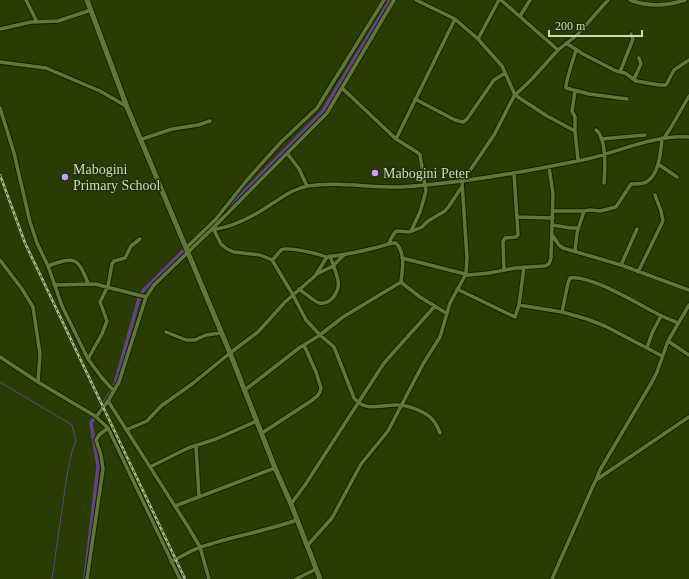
<svg xmlns="http://www.w3.org/2000/svg" width="689" height="579" font-family="Georgia,serif">
  <style>
    .lines { fill: none; stroke-linecap: round; stroke-linejoin: round }
    .stream { stroke: #674189; stroke-width: 1 }
    .canal { stroke: #674189; stroke-width: 3.5 }
    .street-casing { stroke: #152100; stroke-width: 5.5 }
    .secondary-casing { stroke: #152100; stroke-width: 7 }
    .street { stroke: #5f7934; stroke-width: 3.5 }
    .secondary { stroke: #5f7934; stroke-width: 5 }
    .rail-casing { stroke: #abbc95; stroke-width: 2.5 }
    .rail { stroke: #22300b; stroke-width: 1; stroke-dasharray: 3; stroke-linecap: butt }
    .poi-dot { fill: #d09dff; stroke: #22300b; stroke-width: 1.5 }
    .labels { text-anchor: middle; dominant-baseline: central; stroke-width: 3; stroke-linejoin: round; paint-order: stroke }
    .poi-label { font-size: 14px; fill: #cbdbb8; stroke: #22300b; text-anchor: start }
  </style>
  <rect width="100%" height="100%" fill="#293c03"/>
  <g class="lines">
    <path class="stream" d="M0,382L72,425L76,441L72,451L67,475L52,579"/>
    <path class="canal" d="M222,214L323,111L390,0
      M103,405L115,384L140,295L144,290L187,247
      M85,579L98,466L91,423L96,415"/>
    <g class="street-casing">
      <path id="street" d="M26,0L37,22
        M416,0L455,19L463,26L478,39L502,66L515,95L547,116L575,131
        M501,0L558,50
        M630,0C648,7 667,6 685,0
        M520,16L530,0
        M0,29L31,22L58,21L91,10
        M478,39L499,0
        M566,43L583,54L616,71L625,73L636,81L659,85H666L674,70L689,60
        M576,50C574,57 565,83 566,88L589,94L627,99
        M0,62L46,68L100,91L126,106
        M620,72L633,39L631,34
        M634,79L641,64L639,58
        M342,88L396,139L417,152L420,155L426,191L420,212L411,231
        M575,91L572,111L575,117V131L578,160
        M415,99L455,120L463,122L467,119L494,80L505,73
        M0,108L14,153L30,222L37,243L48,266L62,306L88,359L102,378L114,391
        M596,130C607,138 605,170 604,183
        M664,138L670,129L689,96
        M142,139L172,129L198,125L210,121
        M396,139L455,19
        M601,139L645,135
        M287,153L299,169L307,186
        M658,164L677,177
        M553,211H584
        M517,217L553,218
        M553,225L570,228H578
        M212,230C232,227 254,216 270,205C283,197 292,189 308,186C339,181 370,188 401,187C464,183 525,172 587,159C621,151 654,135 689,137
        M214,230L221,244L227,249L234,252L260,255L272,260L293,295L306,320L320,335L334,347L354,398C366,413 381,404 398,405C408,405 426,412 432,419C436,423 438,428 440,433
        M553,236L559,245L563,248L621,265L689,290
        M389,243L392,237L396,231L410,232L422,227L428,221L445,211L449,206L461,188
        M186,248L216,219L247,180L281,142L317,108L384,0
        M575,251L577,233L584,211L590,210L600,211L616,207L631,184C635,184 640,184 644,183C659,178 661,151 662,138
        M402,258L469,275L489,273L515,268L545,266L549,264L551,258L553,194L549,167
        M0,260L22,289L33,307L40,354L38,382
        M272,260C276,257 278,253 281,250C287,246 319,254 326,257
        M621,265L637,229
        M48,266C76,256 77,257 88,283
        M504,270L503,242L505,238L516,237L518,235L514,173
        M638,272L663,221L661,211L655,195
        M317,274L333,266L344,255
        M54,285L95,284L146,297
        M299,289C302,291 317,303 319,303C332,305 340,290 338,280C336,272 333,264 330,256
        M457,289L515,317L519,305L524,267
        M519,305L562,312L587,319L605,326L662,356
        M562,312L568,283L570,278C589,274 638,304 656,313C663,317 671,320 678,323
        M166,332L186,340H195L206,335L221,333
        M668,341L689,355
        M647,348L652,333L661,316
        M0,357L38,382L95,416L108,428L180,579
        M88,359L102,334L107,321L100,302L108,286L112,264L114,261L125,258L131,246L140,239
        M245,390L299,348L320,335L343,317L401,282
        M108,401L187,525L200,547L209,579
        M96,417L108,401L119,382L146,297L154,285L211,230L327,113L394,0
        M126,430L147,421L161,406L192,384L230,353L258,332L285,302L315,276L327,257C343,255 359,252 374,248C382,247 389,242 396,243C405,253 403,268 401,280L402,283L420,297L446,313
        M262,433L311,401C316,397 320,395 321,388L316,372L304,345
        M196,446L199,497
        M150,467L188,448L216,439L257,421
        M596,480L600,470L652,382L657,372L668,341L689,305
        M291,504L305,485L384,363L435,306
        M175,506L275,468
        M307,546L332,518L361,464L388,431L423,364L440,337L450,303L466,274L467,258L462,182L494,135L514,96L531,80L558,50L577,35L608,0
        M171,562C181,557 191,550 201,547C233,536 266,531 297,520
        M87,579L103,469L101,455L96,440L99,435L108,428
        M296,579L316,569
        M552,579L593,486L596,480L689,417"/>
    </g>
    <g class="secondary-casing">
      <path id="secondary" d="M87,0L127,107L230,353L275,468L291,504L320,579"/>
    </g>
    <use href="#street" class="street"/>
    <use href="#secondary" class="secondary"/>
    <g class="rail-casing">
      <path id="rail" d="M0,175L25,243L185,579"/>
    </g>
    <use href="#rail" class="rail"/>
  </g>
  <g class="poi-dot">
    <circle cx="375" cy="173" r="4"/>
    <circle cx="65" cy="177" r="4"/>
  </g>
  <g class="labels">
    <g class="poi-label">
      <text x="73" y="169">Mabogini<tspan x="73" dy="16">Primary School</tspan></text>
      <text x="383" y="173">Mabogini Peter</text>
    </g>
  </g>
  <path d="M549 30v6h93v-6" fill="none" stroke="#cbdbb8" stroke-width="2"/>
  <text x="555" y="30" font-size="12" fill="#cbdbb8" stroke="#22300b" stroke-width="3" paint-order="stroke">200 m</text>
</svg>
